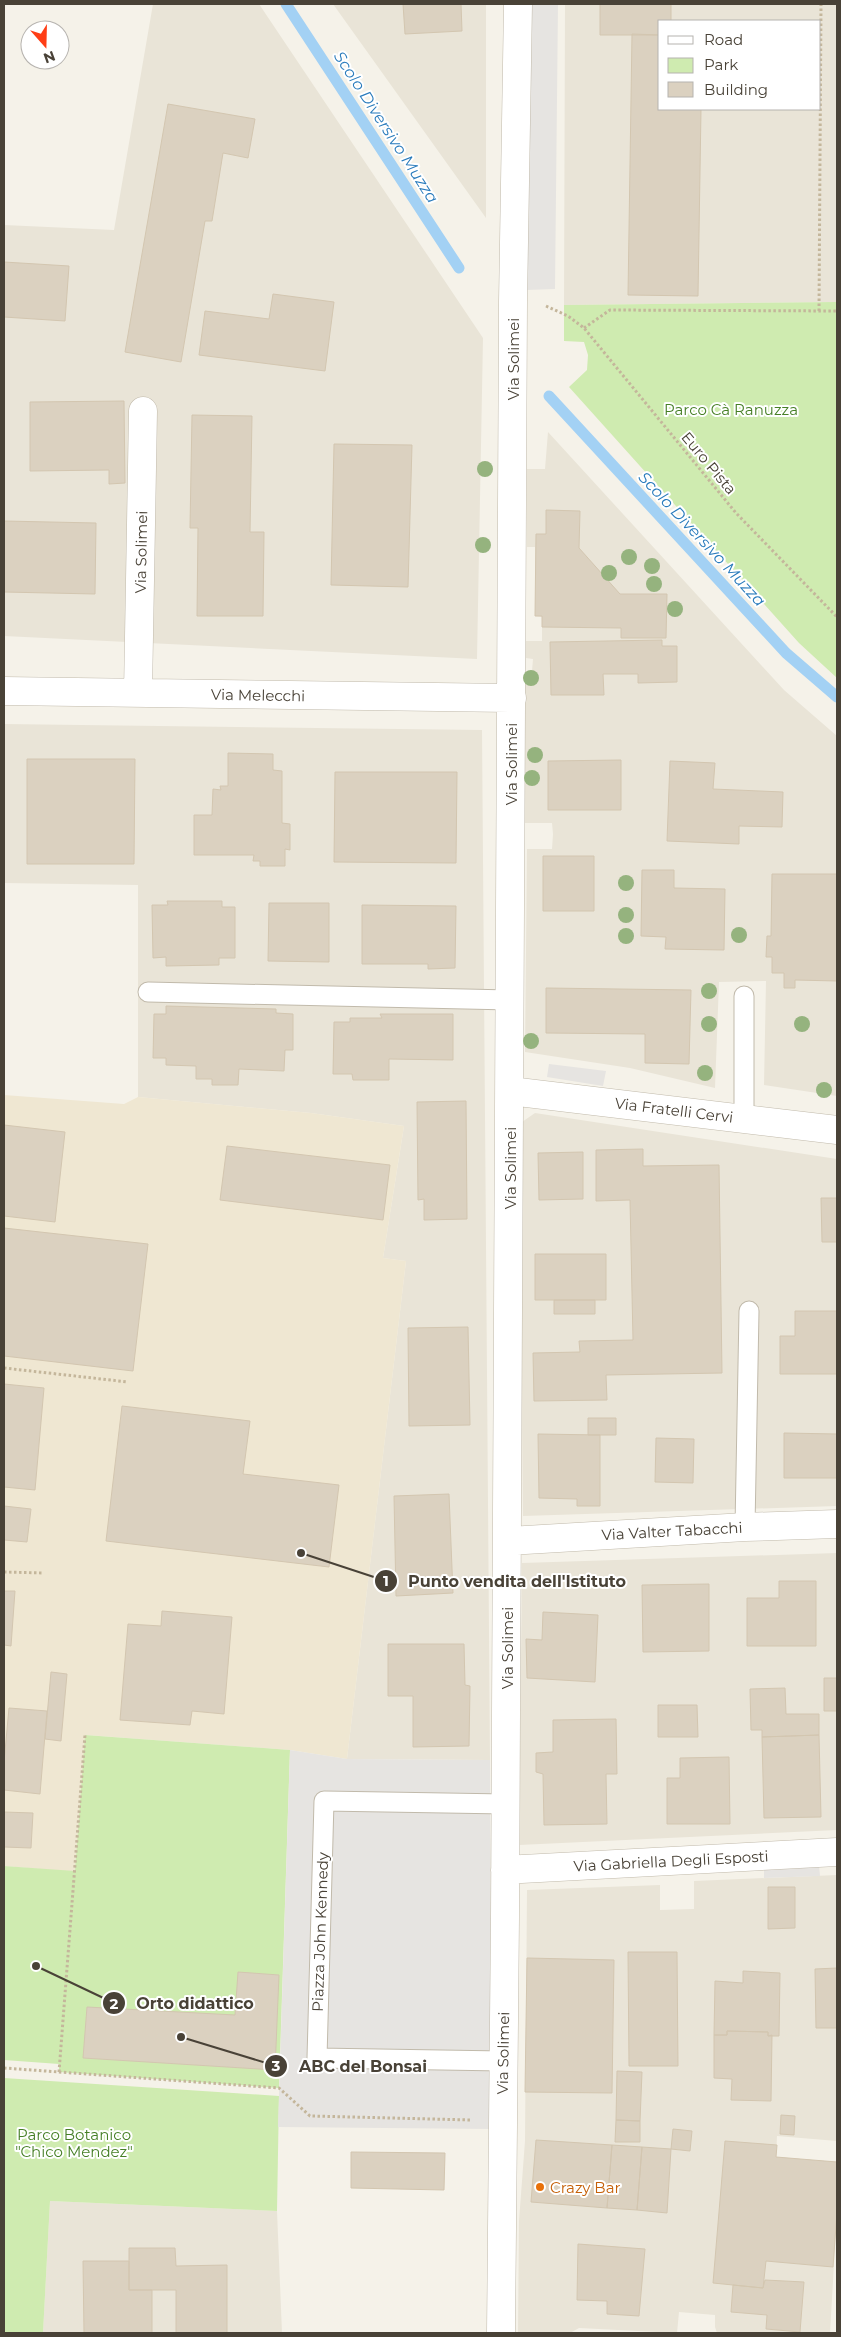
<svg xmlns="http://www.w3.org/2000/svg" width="841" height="2337" font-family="Montserrat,sans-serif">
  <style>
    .residential { fill: #e9e4d7; fill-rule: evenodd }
    .education { fill: #efe7d2 }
    .green { fill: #cfebb0 }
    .parking { fill: #e6e4e1 }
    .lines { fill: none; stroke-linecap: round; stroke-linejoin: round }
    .stream { stroke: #a3d1f4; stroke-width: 11 }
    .building { fill: #dbd1c0; stroke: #d3c6b0 }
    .lane-casing { stroke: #c1baab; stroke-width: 21 }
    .street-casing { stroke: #c1baab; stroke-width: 29 }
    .path { stroke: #c4b69b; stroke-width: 3; stroke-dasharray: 2.5 2.5; stroke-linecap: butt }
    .lane { stroke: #fff; stroke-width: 19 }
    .street { stroke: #fff; stroke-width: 28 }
    .tree { fill: #95b37e }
    .food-dot { fill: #e8710a; stroke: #fff; stroke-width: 2 }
    .labels { text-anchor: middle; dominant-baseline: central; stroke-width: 4; stroke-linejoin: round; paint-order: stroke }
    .street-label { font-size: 15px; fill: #494237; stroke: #fff }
    .park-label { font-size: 15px; fill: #467f26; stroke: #fff }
    .food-label { font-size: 15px; fill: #c56008; stroke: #fff; text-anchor: start }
    .water-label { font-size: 16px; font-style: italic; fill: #297bbc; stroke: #fff }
    .leader { fill: none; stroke: #494237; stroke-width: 2 }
    .callout-dot { fill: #494237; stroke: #fff; stroke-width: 2 }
    .mark-label { font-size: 15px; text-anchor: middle; font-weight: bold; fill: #fff }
    .callout-label { font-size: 16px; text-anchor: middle; font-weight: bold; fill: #494237; stroke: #fff; stroke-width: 4; stroke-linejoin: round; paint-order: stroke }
  </style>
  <rect width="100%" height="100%" fill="#f5f2e9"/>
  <path class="residential" d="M153,4H259L483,338L477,659L4,636V225L114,230Z
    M333,4H486V218Z
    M565,4H837V302L564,305ZM660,21H820V109H660Z
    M548,432L784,690L837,736V1096L764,1085L766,981L719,982L715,1088L630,1068L525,1052L527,849H552L553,834L552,823H525V671H532L533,659L526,658V641H542V617L535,616V547H527V469H545Z
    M4,724L482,730L490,1760L347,1759L406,1261L383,1258L404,1126L311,1113L138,1097V885L4,883Z
    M535,1113L837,1159V1506L523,1516L519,1138L522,1122Z
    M837,1553V1830L519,1845L522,1563Z
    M837,1875V2141L777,2136L776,2157L837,2162V2212L830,2333H717L715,2327V2315L679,2312L677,2333L579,2328L570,2333H518L519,2221L525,2141L527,1890L660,1885V1910L694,1909V1881Z
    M50,2201L277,2211L282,2333H43Z"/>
  <path class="education" d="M4,1095L124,1104L138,1097L311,1113L404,1126L383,1258L406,1261L347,1759L290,1750L86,1735L76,1872L4,1866Z"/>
  <path class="green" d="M837,302V678L799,643L569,387L587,370L588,355L584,342L564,341V305Z
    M85,1735L290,1750L279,2088L59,2072V2064L4,2060V1866L75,1871Z
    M4,2078L279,2096L277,2211L50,2201L43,2333H4Z"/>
  <path class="parking" d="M529,4H558L555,289L526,290Z
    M549,1064L606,1071L603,1086L547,1077Z
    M290,1750L347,1759L490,1760L492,2129L278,2127Z
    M819,1865L820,1876L764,1878V1867Z"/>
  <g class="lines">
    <path class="stream" d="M286,4L459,268
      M549,396L786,653L837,697"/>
  </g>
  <path class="building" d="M403,4H461L462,31L405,34Z
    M600,4H671V21H660V35H600Z
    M632,34L660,35V109H701L698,296L628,295Z
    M168,104L255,119L248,158L223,153L212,221H205L181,362L125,352Z
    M4,262L69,266L65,321L4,317Z
    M273,294L334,302L325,371L199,355L205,311L269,319Z
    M124,401L125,483L109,484V470L30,471V402Z
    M192,415L252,416L250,532H264L263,616H197L198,528H190Z
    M334,444L412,445L408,587L331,585Z
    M546,510L580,511L579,548L620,594H667L666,638H621V628L542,627V616H535L536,534H546Z
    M4,521L96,523L95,594L4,592Z
    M662,640V646H677V682L638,683V674H603L604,695H551L550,642Z
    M228,753L273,754V770L282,771V823L290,824V850L285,849V866H260V861H253L254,855H194V815H212L213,789L221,790L220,786H228Z
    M27,759H135L134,864H27Z
    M621,760V810H548V761Z
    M670,761L715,763L713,789L783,792L782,827L739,826V844L667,841Z
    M335,772H457L456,863L334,862Z
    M543,856H594V911H543Z
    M642,870H674V888L725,889L724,950L665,949L666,937L641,936Z
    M772,874H837V981L795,980V988H784V973H772V957H766L767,936H771Z
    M167,901H222V907H235V958H219V965L166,966V957L153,958L152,905H168Z
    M269,903H329V962L268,961Z
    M362,905L456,906L455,968L428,969V964H362Z
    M546,988L691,990L689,1064L645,1063V1034L546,1033Z
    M166,1006L276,1009V1013L293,1014V1050H285L284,1071L239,1069L238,1085H212V1079H196V1066L166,1065V1058H153L154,1014H166Z
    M380,1014H453V1060L389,1059V1080H353L352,1074H333L334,1022H350V1018H382Z
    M466,1101L467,1219L424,1220V1199L418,1200L417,1102Z
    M4,1125L65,1132L55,1222L4,1216Z
    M227,1146L390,1165L383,1220L220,1200Z
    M643,1149V1166L719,1165L722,1373L606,1375L607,1400L534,1401L533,1353L580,1352L579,1341L633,1340L630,1200L596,1201V1150Z
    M583,1152V1199L539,1200L538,1153Z
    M821,1198H837V1242H822Z
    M4,1228L148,1244L133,1371L4,1356Z
    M535,1254H606V1300H535Z
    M554,1300H595V1314H554Z
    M795,1311H837V1374H780V1336H795Z
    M468,1327L470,1425L409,1426L408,1328Z
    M4,1384L44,1388L35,1490L4,1487Z
    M122,1406L250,1421L243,1474L339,1485L329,1567L106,1541Z
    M588,1418H616V1435H588Z
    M784,1433L837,1434V1478H784Z
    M538,1434L600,1435V1506H577V1499L539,1498Z
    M656,1438L694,1439L693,1483L655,1482Z
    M449,1494L453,1593L396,1596L394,1496Z
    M4,1506L31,1509L27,1542L4,1540Z
    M779,1581H816V1646H747V1598H779Z
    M709,1584V1651L643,1652L642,1585Z
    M4,1591H15L11,1646L4,1645Z
    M162,1611L232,1617L224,1714L192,1711L190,1725L120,1720L128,1624L161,1626Z
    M543,1612L598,1615L595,1682L527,1678L526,1639L542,1640Z
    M388,1644H464L465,1685L470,1686L469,1746L413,1747V1696H388Z
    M51,1672L67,1674L61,1741L45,1739Z
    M824,1678H837V1711H824Z
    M785,1688L786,1714H819V1735L762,1737V1730H751L750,1689Z
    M658,1705H697L698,1737H658Z
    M9,1708L47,1711L40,1794L4,1790V1762Z
    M616,1719L617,1774H606L607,1824L544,1825L543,1774L536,1772V1753L553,1752V1720Z
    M819,1735L821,1817L764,1818L762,1737Z
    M729,1757L730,1824H667V1778H680V1758Z
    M4,1812L33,1813L31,1848L4,1847Z
    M768,1887H795V1928L768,1929Z
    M628,1952H677L678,2066H629Z
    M527,1958L614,1960L612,2093L525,2092Z
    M837,1968V2028H816L815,1969Z
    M743,1971L780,1973L779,2036H768V2032L727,2031V2035H714L715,1981L743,1983Z
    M238,1972L279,1975L275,2070L83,2058L87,2007L235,2015Z
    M727,2031L768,2032V2036L772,2035L771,2101L731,2100L732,2079L714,2078V2035H727Z
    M617,2071L642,2072L640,2121L616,2120Z
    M781,2115L795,2116L794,2135L780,2134Z
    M616,2120L640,2121V2142H615Z
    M673,2129L692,2131L690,2151L671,2149Z
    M536,2140L612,2145L607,2208L531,2202Z
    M725,2141L777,2145L776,2157L837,2162V2212L833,2267L766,2261L763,2288L713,2283Z
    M612,2145L642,2147L637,2210L607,2208Z
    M642,2147L671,2149L667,2213L637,2210Z
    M351,2152L445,2153L444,2190L351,2188Z
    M578,2244L645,2249L639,2316L607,2314V2301L577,2300Z
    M129,2248H175L176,2266L227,2265V2333H176V2290H129Z
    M83,2261H129V2290H152V2333H84Z
    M765,2280L804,2282L800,2332L766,2329L767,2315L731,2312L733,2285L763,2288Z"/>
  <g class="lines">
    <g class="lane-casing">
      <path id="lane" d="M148,992L510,1000
        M744,1119V996
        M745,1527L749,1311
        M503,2061L317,2058L324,1801L506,1804"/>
    </g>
    <g class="street-casing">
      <path id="street" d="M4,691L512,698
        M138,693L143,411
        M510,1091L837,1130
        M508,1541L745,1527L837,1524
        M505,1870L837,1852
        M501,2333L505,1917L513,302L518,4"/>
    </g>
    <path class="path" d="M546,306L568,316L584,328L736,513L837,617
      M819,311L821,4
      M584,328L610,310L837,311
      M4,1368L128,1382
      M4,1572L44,1573
      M4,2068L279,2088L310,2116L471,2120
      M59,2072L85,1735"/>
    <use href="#lane" class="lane"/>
    <use href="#street" class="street"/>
  </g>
  <g class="tree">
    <circle cx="485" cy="469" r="8"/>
    <circle cx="483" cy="545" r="8"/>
    <circle cx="629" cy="557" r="8"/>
    <circle cx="652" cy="566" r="8"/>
    <circle cx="609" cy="573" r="8"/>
    <circle cx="654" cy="584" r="8"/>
    <circle cx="675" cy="609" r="8"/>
    <circle cx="531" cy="678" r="8"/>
    <circle cx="535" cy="755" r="8"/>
    <circle cx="532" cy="778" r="8"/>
    <circle cx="626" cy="883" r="8"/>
    <circle cx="626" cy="915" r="8"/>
    <circle cx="739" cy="935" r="8"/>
    <circle cx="626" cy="936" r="8"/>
    <circle cx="709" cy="991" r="8"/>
    <circle cx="709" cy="1024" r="8"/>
    <circle cx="802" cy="1024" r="8"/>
    <circle cx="531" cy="1041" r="8"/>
    <circle cx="705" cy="1073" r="8"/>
    <circle cx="824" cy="1090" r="8"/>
  </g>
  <circle class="food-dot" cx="540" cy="2187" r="5"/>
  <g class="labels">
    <g class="street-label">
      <text transform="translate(513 359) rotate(-90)">Via Solimei</text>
      <text transform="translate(709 463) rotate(50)">Euro Pista</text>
      <text transform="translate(141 552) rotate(-89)">Via Solimei</text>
      <text transform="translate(258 695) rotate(1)">Via Melecchi</text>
      <text transform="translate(511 764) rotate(-90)">Via Solimei</text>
      <text transform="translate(674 1110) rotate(7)">Via Fratelli Cervi</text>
      <text transform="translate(510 1168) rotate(-90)">Via Solimei</text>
      <text transform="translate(672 1531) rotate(-3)">Via Valter Tabacchi</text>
      <text transform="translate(507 1648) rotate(-90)">Via Solimei</text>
      <text transform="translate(671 1861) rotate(-3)">Via Gabriella Degli Esposti</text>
      <text transform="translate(320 1932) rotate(-88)">Piazza John Kennedy</text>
      <text transform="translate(503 2053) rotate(-89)">Via Solimei</text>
    </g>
    <g class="park-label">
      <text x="731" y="409">Parco Cà Ranuzza</text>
      <text x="74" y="2134">Parco Botanico<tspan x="74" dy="17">"Chico Mendez"</tspan></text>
    </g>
    <g class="food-label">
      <text x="550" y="2187">Crazy Bar</text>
    </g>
    <g class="water-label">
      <text transform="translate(386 127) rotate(57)">Scolo Diversivo Muzza</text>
      <text transform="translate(702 539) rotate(47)">Scolo Diversivo Muzza</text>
    </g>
  </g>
  <path class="leader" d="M301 1553L386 1581M36 1966L114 2003M181 2037L276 2066"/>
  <g class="callout-dot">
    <circle cx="301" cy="1553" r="5"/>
    <circle cx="36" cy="1966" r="5"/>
    <circle cx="181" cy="2037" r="5"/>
    <circle cx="386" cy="1581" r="12"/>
    <circle cx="114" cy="2003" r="12"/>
    <circle cx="276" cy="2066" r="12"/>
  </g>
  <g class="mark-label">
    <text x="386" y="1586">1</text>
    <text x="114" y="2009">2</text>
    <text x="276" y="2071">3</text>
  </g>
  <g class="callout-label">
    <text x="517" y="1587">Punto vendita dell'Istituto</text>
    <text x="195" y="2009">Orto didattico</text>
    <text x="363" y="2072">ABC del Bonsai</text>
  </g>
  <rect width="841" height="2337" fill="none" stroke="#494237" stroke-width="10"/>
  <rect x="658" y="20" width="162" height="90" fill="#ffffff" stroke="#b6b3af"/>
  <rect x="668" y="36" width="25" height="8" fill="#ffffff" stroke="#b6b3af"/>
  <text x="704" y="45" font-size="15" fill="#494237">Road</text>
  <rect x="668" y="58" width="25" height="15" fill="#cfebb0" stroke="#b6b3af"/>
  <text x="704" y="70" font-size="15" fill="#494237">Park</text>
  <rect x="668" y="82" width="25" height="15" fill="#dbd1c0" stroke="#b6b3af"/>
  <text x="704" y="95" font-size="15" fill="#494237">Building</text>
  <g transform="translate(45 45) rotate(160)"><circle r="24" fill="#ffffff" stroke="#b6b3af"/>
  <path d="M0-4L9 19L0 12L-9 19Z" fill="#ff3e16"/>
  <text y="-8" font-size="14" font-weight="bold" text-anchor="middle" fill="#494237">N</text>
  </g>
</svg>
